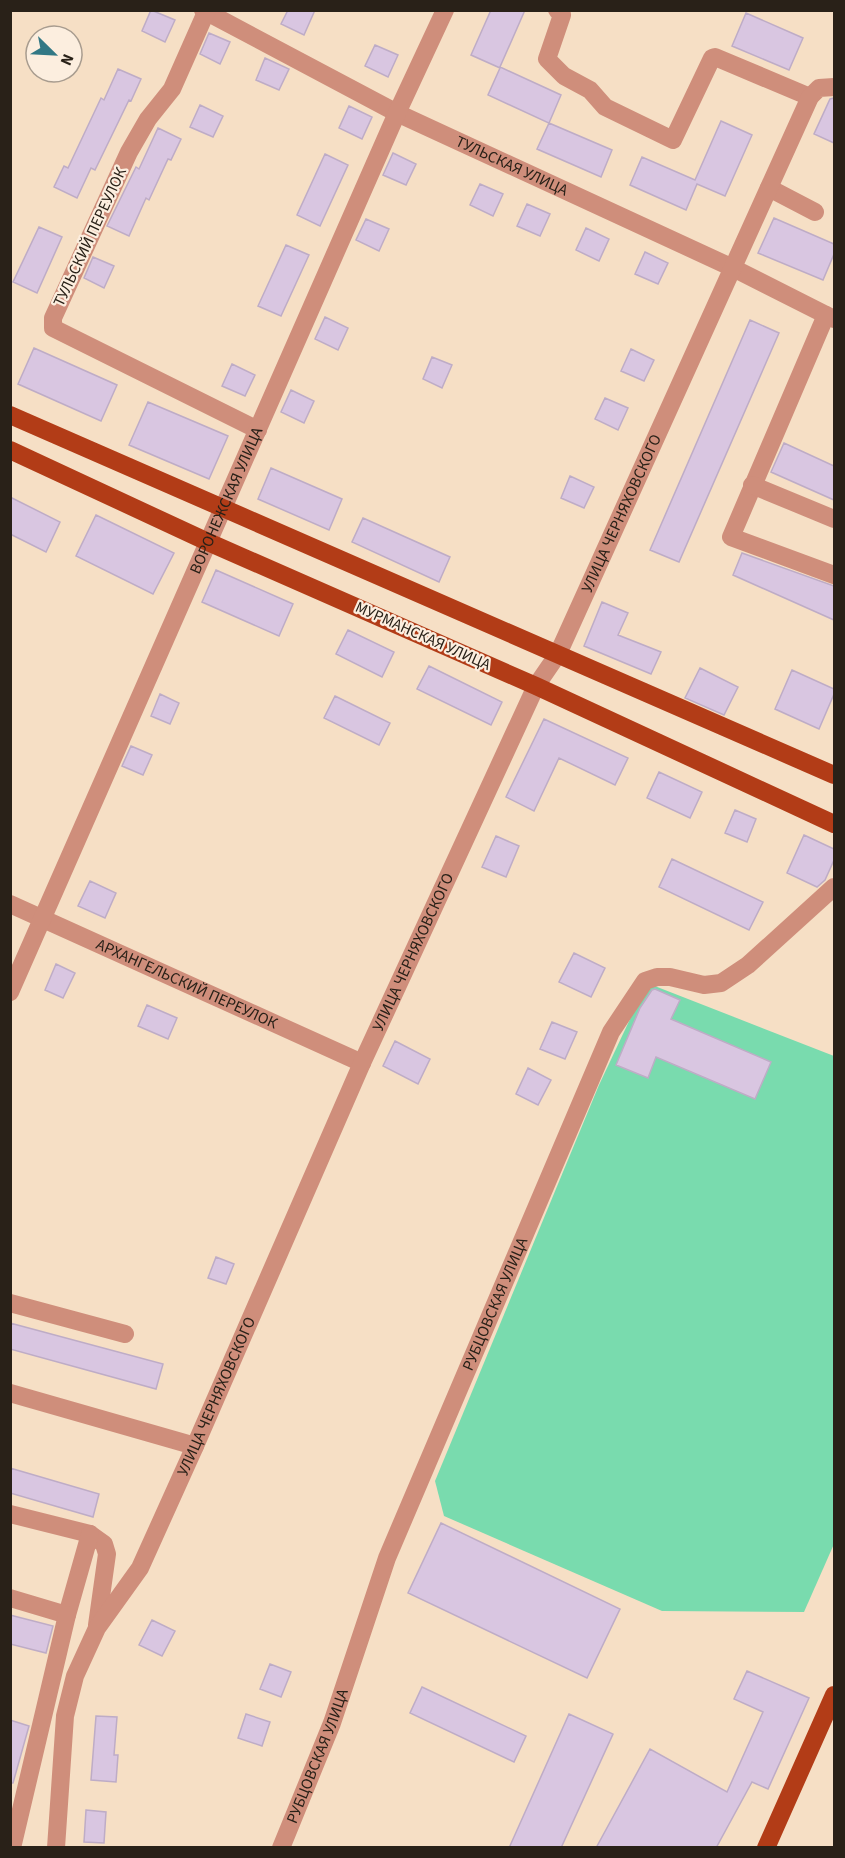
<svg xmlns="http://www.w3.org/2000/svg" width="845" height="1858" font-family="'Source Sans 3',sans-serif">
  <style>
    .green { fill: #79dbae }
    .building { fill: #d9c6e1; stroke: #beacc6; stroke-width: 1.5 }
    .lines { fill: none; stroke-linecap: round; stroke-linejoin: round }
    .minor { stroke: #cf8e7b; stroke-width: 18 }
    .major { stroke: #b23c17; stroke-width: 18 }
    .labels { text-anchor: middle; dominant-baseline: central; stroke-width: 4.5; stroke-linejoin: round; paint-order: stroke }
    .street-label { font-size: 16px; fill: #292118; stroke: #fceedf }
  </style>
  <rect width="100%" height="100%" fill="#f6dfc5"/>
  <path class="green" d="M647,983L834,1056V1544L804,1612L662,1611L444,1516L435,1481L599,1085Z"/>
  <path class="building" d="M151,10L175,20L165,42L142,31Z
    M288,10H315L304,35L281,24Z
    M491,10H525L500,67L561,95L549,123L612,150L601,177L537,149L549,123L488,95L500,68L471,55Z
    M746,13L803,38L789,70L732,46Z
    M209,33L230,42L220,64L200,54Z
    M375,45L398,55L388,77L365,66Z
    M265,58L289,69L279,90L256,80Z
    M118,69L141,79L131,101L129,100L95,170L91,168L77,198L54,187L64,166L68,168L101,98L104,100Z
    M834,98V143L814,134L830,99Z
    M200,105L223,116L213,137L190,127Z
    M349,106L372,117L362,139L339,128Z
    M721,121L752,135L725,196L697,184L686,210L630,185L642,157L695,180Z
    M158,128L181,139L171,160L168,159L149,200L146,198L129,236L107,226L136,167L139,169Z
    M393,153L416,164L406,185L383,175Z
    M325,154L348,165L320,226L297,215Z
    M480,184L503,194L493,216L470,205Z
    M527,204L550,214L540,236L517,226Z
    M774,218L834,244V254L823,280L758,253Z
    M366,219L389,229L379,251L356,240Z
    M39,227L62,237L37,293L13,282Z
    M586,228L609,239L599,261L576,250Z
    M286,245L309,255L281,316L258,306Z
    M645,252L668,263L658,284L635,274Z
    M93,257L114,266L104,288L84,278Z
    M325,317L348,328L338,350L315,339Z
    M750,320L779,333L679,562L650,550Z
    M34,348L117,385L101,421L18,384Z
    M631,349L654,360L644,381L621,371Z
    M432,357L452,365L442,388L423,379Z
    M232,364L255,375L245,396L222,386Z
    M291,390L314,401L304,423L281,412Z
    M605,398L628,408L618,430L595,419Z
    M148,402L228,436L209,479L129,445Z
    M784,443L834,466V500L771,472Z
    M271,468L342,499L329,530L258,499Z
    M570,476L594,487L584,508L561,498Z
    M10,497L60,522L46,552L10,534Z
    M96,515L174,553L153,594L76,556Z
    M363,518L450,557L439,582L352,542Z
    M742,553L834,586V620L733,575Z
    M216,570L293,604L279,636L202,602Z
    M602,602L628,613L618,635L661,652L651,674L584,646Z
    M348,630L394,652L382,677L336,654Z
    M429,666L502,702L491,725L417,689Z
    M700,668L738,687L724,715L685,698Z
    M792,670L834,689V694L819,729L775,709Z
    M160,694L179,703L170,724L151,716Z
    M335,696L390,723L379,745L324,718Z
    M544,719L628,758L615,785L559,758L534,811L506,797Z
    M131,746L152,755L143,775L122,766Z
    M659,772L702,792L690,818L647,798Z
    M735,810L756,819L747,842L725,833Z
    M804,835L834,849V860L825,880L817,887L787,873Z
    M496,836L519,846L506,877L482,867Z
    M672,859L763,902L749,930L659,887Z
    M90,881L116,893L105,918L78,906Z
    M574,953L605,968L591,997L559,982Z
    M56,964L75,973L63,998L45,990Z
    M655,989L680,1000L671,1019L771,1062L755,1099L656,1057L648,1078L616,1065L640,1008L652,990Z
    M147,1005L177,1018L168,1039L138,1026Z
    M552,1022L577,1032L565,1059L540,1049Z
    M395,1041L430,1059L418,1084L383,1066Z
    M528,1068L551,1080L538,1105L516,1094Z
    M216,1257L234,1264L226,1284L208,1278Z
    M10,1323L163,1364L156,1389L10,1349Z
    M10,1468L99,1494L93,1517L10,1493Z
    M441,1523L620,1609L587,1678L408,1593Z
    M10,1615L53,1626L46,1653L10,1644Z
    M152,1620L175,1631L162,1656L139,1645Z
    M270,1664L291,1672L281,1697L260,1689Z
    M747,1671L809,1698L768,1789L752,1782L716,1848H596L650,1749L727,1792L763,1712L734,1699Z
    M422,1687L526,1736L514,1762L410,1713Z
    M246,1714L270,1722L262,1746L238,1738Z
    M569,1714L613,1734L561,1848H509Z
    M96,1716L117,1717L114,1755H118L116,1782L91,1780Z
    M10,1720L29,1726L13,1783H10Z
    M86,1810L106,1812L104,1843L84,1842Z"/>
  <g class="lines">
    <g class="minor">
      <path id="s1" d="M203,10L397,113L733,268L834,319"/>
      <path d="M207,10L172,89L148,119L129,152L53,318V328L258,430"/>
      <path d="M557,10L562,15L547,59L564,76L590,90L605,107L673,140L712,58L715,57L810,97"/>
      <path d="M769,188L815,212"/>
      <path d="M826,315L731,537L834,575"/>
      <path d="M752,485L834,519"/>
      <path id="s2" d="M10,904L362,1063"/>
      <path id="s3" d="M10,992L397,113L445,10"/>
      <path d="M10,1303L125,1334"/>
      <path d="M10,1393L195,1446"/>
      <path d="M10,1514L90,1534L104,1544L107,1554L97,1625"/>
      <path d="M10,1598L67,1615L90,1534"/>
      <path d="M12,1848L67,1615"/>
      <path id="s4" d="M56,1848L65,1716L75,1676L97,1628L140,1568L195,1446L362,1063L536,686L558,654L810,97L819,88L834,87"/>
      <path id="s5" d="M281,1848L332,1723L387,1558L611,1032L645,981L657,977H670L704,985L721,983L748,965L834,887"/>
    </g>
    <path class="major" d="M10,415L834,775
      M10,450L208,542L536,686L834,824
      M766,1848L834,1695"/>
  </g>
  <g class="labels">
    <g class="street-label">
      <text stroke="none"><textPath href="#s1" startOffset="346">ТУЛЬСКАЯ УЛИЦА</textPath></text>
      <text transform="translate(90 237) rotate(-65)">ТУЛЬСКИЙ ПЕРЕУЛОК</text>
      <text stroke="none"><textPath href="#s3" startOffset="537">ВОРОНЕЖСКАЯ УЛИЦА</textPath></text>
      <text stroke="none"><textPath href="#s4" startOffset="1460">УЛИЦА ЧЕРНЯХОВСКОГО</textPath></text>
      <text transform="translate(423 636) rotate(24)">МУРМАНСКАЯ УЛИЦА</text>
      <text stroke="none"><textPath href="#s4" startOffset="974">УЛИЦА ЧЕРНЯХОВСКОГО</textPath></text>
      <text stroke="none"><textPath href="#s2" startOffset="194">АРХАНГЕЛЬСКИЙ ПЕРЕУЛОК</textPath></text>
      <text stroke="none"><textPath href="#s5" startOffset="585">РУБЦОВСКАЯ УЛИЦА</textPath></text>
      <text stroke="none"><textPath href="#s4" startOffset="488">УЛИЦА ЧЕРНЯХОВСКОГО</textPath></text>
      <text stroke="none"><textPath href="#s5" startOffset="99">РУБЦОВСКАЯ УЛИЦА</textPath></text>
    </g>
  </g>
  <rect width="845" height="1858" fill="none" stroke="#292118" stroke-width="24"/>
  <g transform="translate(54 54) rotate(114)"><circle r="28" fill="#fceedf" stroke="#a89c8f" stroke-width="1.5"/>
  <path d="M0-4.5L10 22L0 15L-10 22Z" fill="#327885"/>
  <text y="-9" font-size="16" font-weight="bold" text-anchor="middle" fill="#292118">N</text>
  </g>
</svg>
